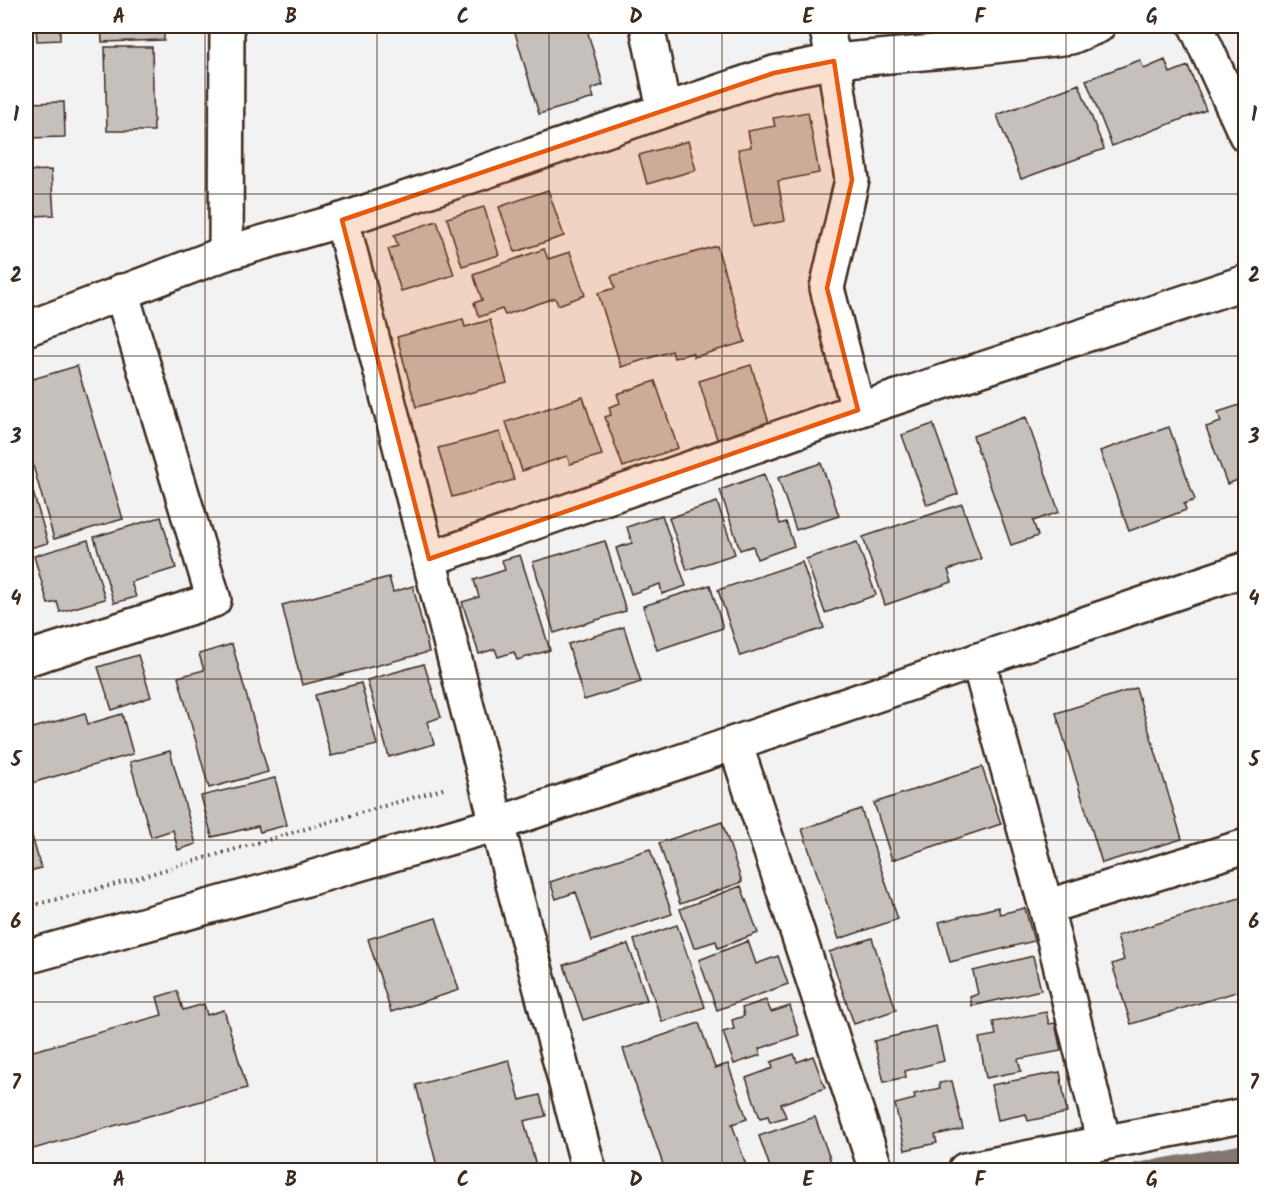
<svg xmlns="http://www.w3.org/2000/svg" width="1271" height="1196" font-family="Kalam,sans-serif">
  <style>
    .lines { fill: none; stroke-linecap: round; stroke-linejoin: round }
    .stream { stroke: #827770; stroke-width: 14 }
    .building { fill: #c6c0bd; stroke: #3b2a1e; stroke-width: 1.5 }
    .street-casing { stroke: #3b2a1e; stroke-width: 38 }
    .secondary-casing { stroke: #3b2a1e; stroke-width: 38 }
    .path { stroke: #3b2a1e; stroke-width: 4; stroke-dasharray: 1.5 4.5; stroke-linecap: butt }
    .street { stroke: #fff; stroke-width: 33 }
    .secondary { stroke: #fff; stroke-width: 33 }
    .marked { fill: #e8590c; fill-opacity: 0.2; stroke: #e8590c; stroke-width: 4.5; stroke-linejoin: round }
    .grid { fill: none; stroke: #3b2a1e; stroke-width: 1.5; stroke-opacity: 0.55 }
    .neatline { fill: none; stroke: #3b2a1e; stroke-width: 2 }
    .grid-label { font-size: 20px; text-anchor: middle; font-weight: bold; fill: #3b2a1e }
  </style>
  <rect width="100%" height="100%" fill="#f3f2f2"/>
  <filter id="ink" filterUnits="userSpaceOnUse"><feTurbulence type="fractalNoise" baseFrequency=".0167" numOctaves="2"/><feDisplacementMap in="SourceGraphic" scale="12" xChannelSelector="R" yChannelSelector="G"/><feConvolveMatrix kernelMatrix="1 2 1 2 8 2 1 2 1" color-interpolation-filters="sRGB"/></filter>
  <g filter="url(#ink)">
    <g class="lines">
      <path class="stream" d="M1137,1170L1246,1151"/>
    </g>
    <path class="building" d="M36,26H60V40L37,41Z
      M101,26H164V40L102,42Z
      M513,26H586L603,85L591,89L594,98L539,114Z
      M105,47H152L154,131H107Z
      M1140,60L1144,69L1165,60L1170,73L1188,66L1206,110L1112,146L1086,80Z
      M1079,84L1104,149L1021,179L997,115Z
      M64,102L65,137L26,138V103Z
      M808,112L819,173L778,181L785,221L753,227L738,149L751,147L748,131L775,126L773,118Z
      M688,141L696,170L647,184L639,155Z
      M51,170L54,215L34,216L35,226H26V171Z
      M548,190L564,236L515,252L499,207Z
      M484,207L499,255L462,266L447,218Z
      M437,221L454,275L401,291L388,249L398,246L394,235Z
      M717,246L745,342L694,357L692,353L674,358L672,351L621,367L598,293L615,288L611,276Z
      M544,249L548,259L570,252L585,295L558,305L555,298L505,315L502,309L479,317L474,303L482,300L473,274Z
      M463,319L465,327L490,320L507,383L416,407L397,337Z
      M751,365L769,423L717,439L699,381Z
      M77,366L123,519L54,539L26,441V381Z
      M655,381L678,448L623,467L605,417L611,415L609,407L620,403L617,394Z
      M583,397L602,455L570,464L567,456L522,471L506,422Z
      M1246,403V477L1227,484L1206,427L1221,422L1218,412Z
      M1026,417L1059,512L1033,521L1038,536L1011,545L973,436Z
      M933,424L958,494L927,505L902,435Z
      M1169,427L1195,500L1184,504L1186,510L1129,531L1100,451Z
      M500,432L514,480L452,497L438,448Z
      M821,463L839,516L796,530L778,478Z
      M26,468L48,543L26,549Z
      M764,474L780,524L786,522L794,546L757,559L753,546L740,550L720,490Z
      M717,502L735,554L687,570L669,518Z
      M962,504L981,559L948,570L952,582L885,605L863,537Z
      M662,515L686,586L662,594L660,584L631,594L616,548L632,543L627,527Z
      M161,517L176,568L131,582L136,597L114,603L94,537Z
      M88,540L105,599L60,612L57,602L48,604L34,556Z
      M605,541L626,611L554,633L533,562Z
      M857,542L876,595L825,613L806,559Z
      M520,555L550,650L517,660L514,652L498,657L495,649L479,654L462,602L479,597L474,580L505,570L502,560Z
      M802,562L824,628L740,656L718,590Z
      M389,577L393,592L413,586L429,652L302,685L282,605Z
      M710,585L723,628L657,650L643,606Z
      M624,627L641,682L584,700L568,644Z
      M232,644L268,772L209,788L178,677L204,670L199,654Z
      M138,655L151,697L112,710L98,667Z
      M424,664L441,717L427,722L434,744L389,757L367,680Z
      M361,683L377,745L331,756L315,695Z
      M1136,688L1182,839L1102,863L1056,713Z
      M85,713L88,724L122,714L133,754L28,784L26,775V730Z
      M170,751L196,844L178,850L173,830L151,837L130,762Z
      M982,767L1001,824L892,860L874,803Z
      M275,778L287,825L260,832L258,826L212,837L201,796Z
      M861,809L898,919L839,939L802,829Z
      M26,815L41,868L26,872Z
      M722,822L742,882L680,904L659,843Z
      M650,849L672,914L592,941L576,892L556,899L550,882Z
      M741,886L758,933L718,948L716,941L694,948L680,909Z
      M1246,896V989L1131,1024L1112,964L1124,960L1117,936Z
      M998,907L1000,914L1025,908L1034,941L950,962L939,922Z
      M436,918L459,990L391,1012L368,939Z
      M677,925L705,1007L662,1022L634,940Z
      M872,938L896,1010L854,1024L829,952Z
      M748,941L756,964L778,956L788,984L717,1010L699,960Z
      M628,944L647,1000L583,1020L564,965Z
      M1033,956L1041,990L972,1006L970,997L978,994L973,971Z
      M177,991L183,1010L204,1004L207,1015L224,1010L247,1088L26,1151V1053L162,1015L157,997Z
      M766,1000L771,1012L790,1006L799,1035L759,1049L761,1055L734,1064L723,1032L734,1029L732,1020L744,1016L742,1008Z
      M1046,1012L1049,1024L1055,1023L1061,1051L1018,1059L1021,1071L986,1078L979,1038L996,1035L993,1022Z
      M699,1023L715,1068L728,1064L747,1119L732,1124L747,1168L740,1170H665L623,1049Z
      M936,1026L944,1061L905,1071L906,1077L884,1082L874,1041Z
      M794,1054L797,1062L813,1056L825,1088L781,1104L786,1117L770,1122L768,1116L760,1118L746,1078L773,1068L771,1062Z
      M509,1060L520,1100L540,1095L546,1116L524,1121L537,1170H438L416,1085Z
      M1060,1072L1067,1113L1028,1121L1026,1114L998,1120L991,1085Z
      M952,1081L963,1129L935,1135L937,1143L905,1150L895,1104L915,1099L914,1094L940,1088L939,1083Z
      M815,1117L834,1170H815L814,1167L805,1170H771L759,1136Z"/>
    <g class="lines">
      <g class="street-casing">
        <path id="street" d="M647,26L664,110
          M826,26L834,61L852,180L827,288L858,410
          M1196,26L1246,135
          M342,220L497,824L589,1170
          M226,253L227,26
          M429,559L858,410L1246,282
          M26,659L214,600L121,291
          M978,660L1046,907L1104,1143
          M735,743L876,1170
          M1046,907L1246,846
          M965,1170L1246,1115"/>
      </g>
      <g class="secondary-casing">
        <path id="secondary" d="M26,329L226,253L342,220L774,73L834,61L978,48L1071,37L1098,26
          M26,957L262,892L497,824L1246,569"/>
      </g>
      <path class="path" d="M26,907L109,886L446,788"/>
      <use href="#street" class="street"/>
      <use href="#secondary" class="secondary"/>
    </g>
  </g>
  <path class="marked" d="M834,61L852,180L827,288L858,410L429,559L342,220L774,73Z"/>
  <path class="grid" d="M205,26V1170M377,26V1170M549,26V1170M722,26V1170M894,26V1170M1066,26V1170M26,194H1246M26,356H1246M26,517H1246M26,679H1246M26,840H1246M26,1002H1246"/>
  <rect width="1271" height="1196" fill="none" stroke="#fff" stroke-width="66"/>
  <rect x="33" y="33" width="1205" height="1130" class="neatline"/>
  <g class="grid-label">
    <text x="119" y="23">A</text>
    <text x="291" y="23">B</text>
    <text x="463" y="23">C</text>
    <text x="636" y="23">D</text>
    <text x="808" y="23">E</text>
    <text x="980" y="23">F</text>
    <text x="1152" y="23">G</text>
    <text x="16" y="121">1</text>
    <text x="1254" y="121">1</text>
    <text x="16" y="282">2</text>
    <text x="1254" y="282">2</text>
    <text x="16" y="443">3</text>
    <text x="1254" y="443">3</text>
    <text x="16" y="605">4</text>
    <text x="1254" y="605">4</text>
    <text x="16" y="766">5</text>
    <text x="1254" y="766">5</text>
    <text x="16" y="928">6</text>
    <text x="1254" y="928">6</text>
    <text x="16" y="1089">7</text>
    <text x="1254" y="1089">7</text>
    <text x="119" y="1186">A</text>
    <text x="291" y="1186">B</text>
    <text x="463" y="1186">C</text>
    <text x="636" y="1186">D</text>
    <text x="808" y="1186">E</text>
    <text x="980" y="1186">F</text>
    <text x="1152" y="1186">G</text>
  </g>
</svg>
